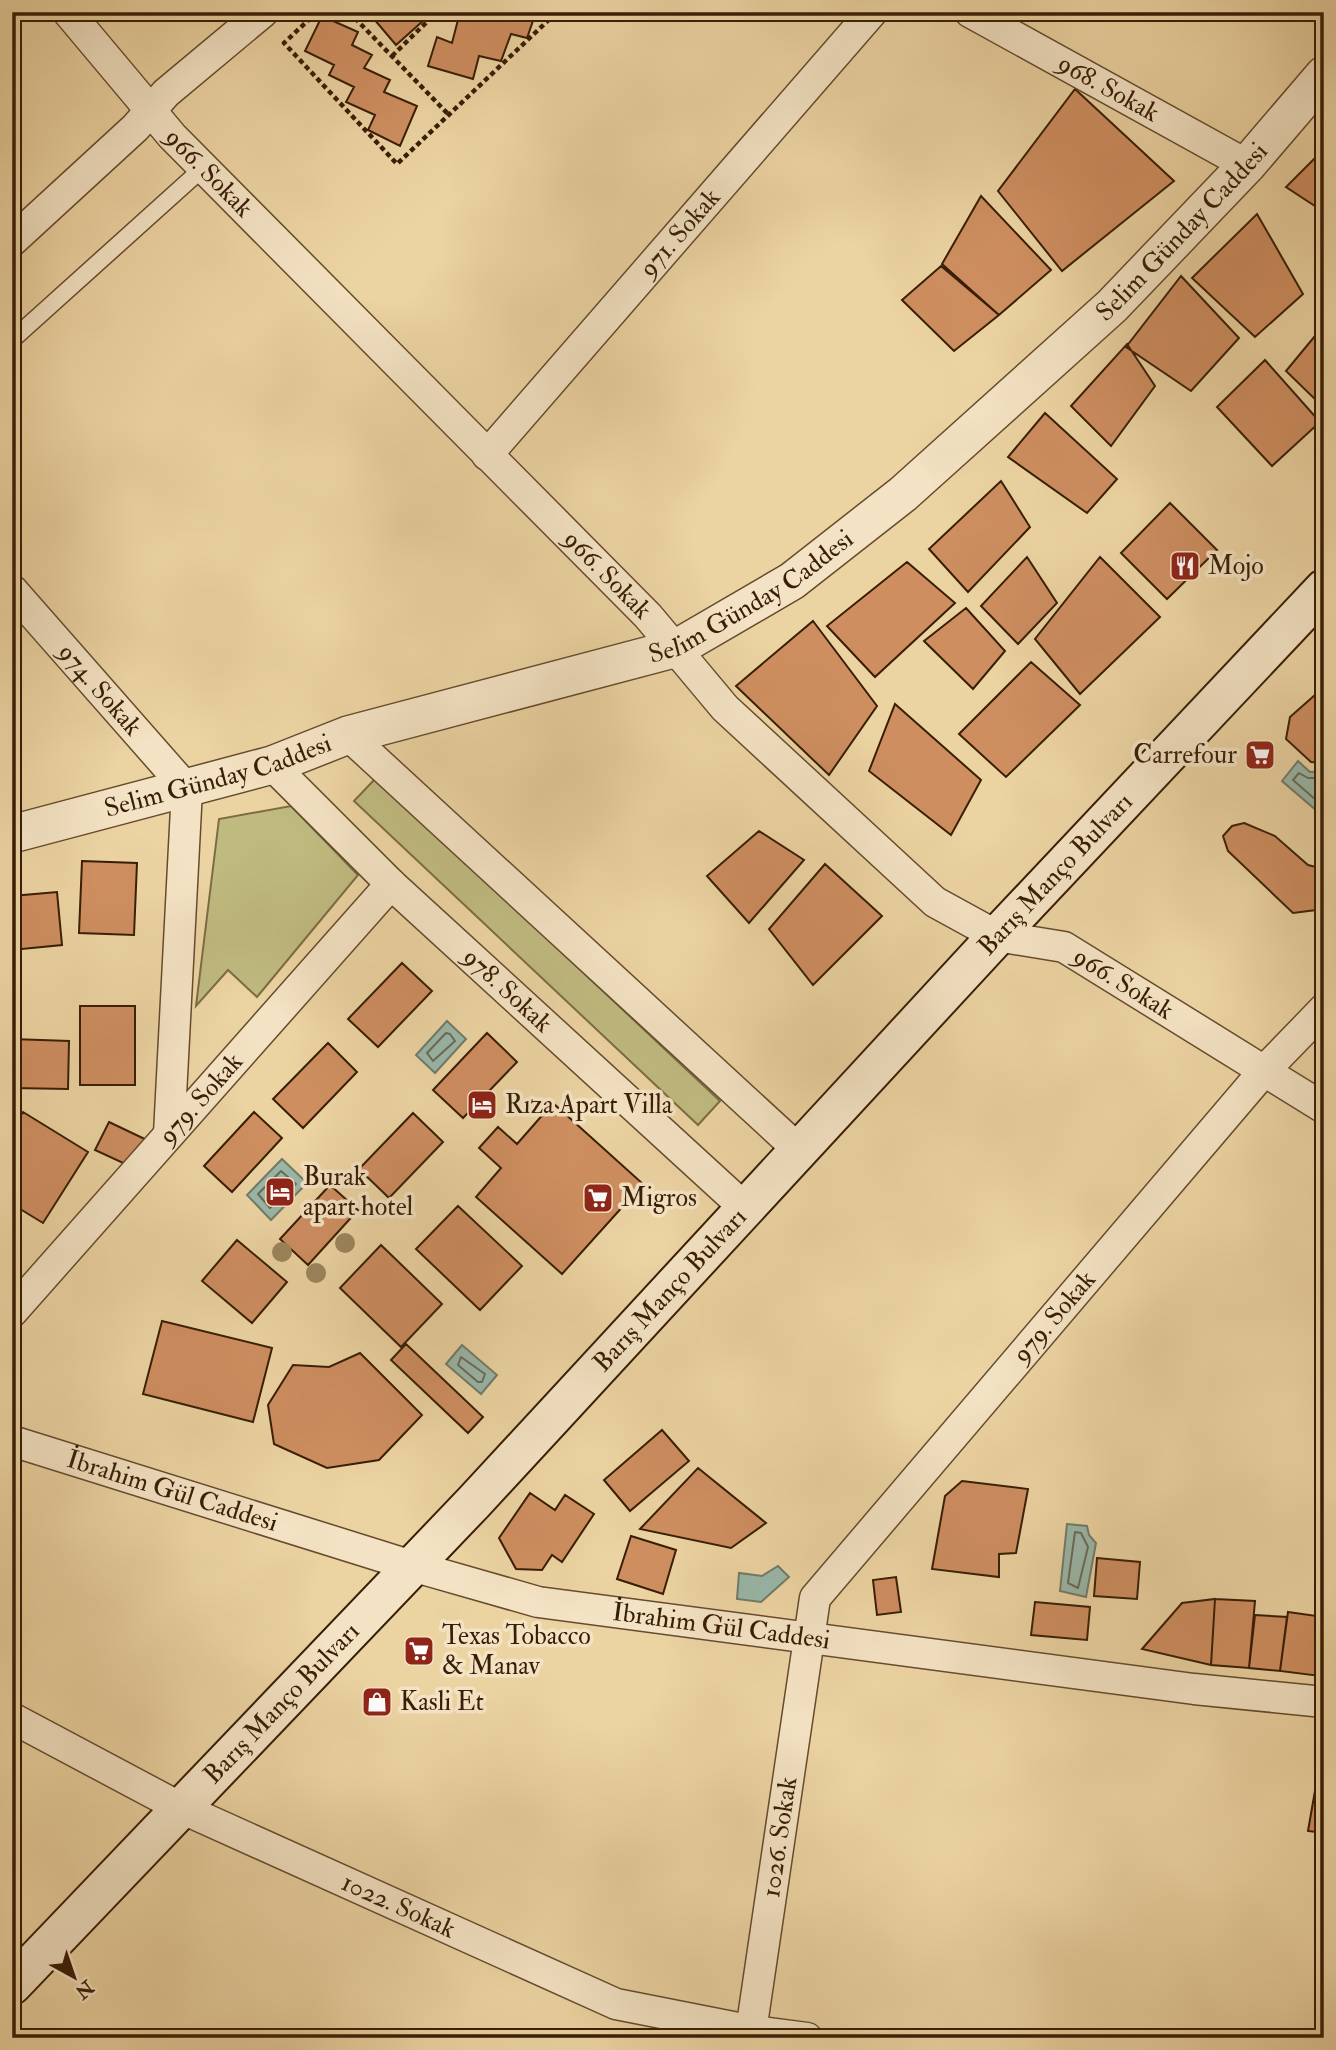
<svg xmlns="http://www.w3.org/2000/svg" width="1336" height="2050" font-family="'IM FELL Double Pica',serif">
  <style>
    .green { fill: #bfba80; stroke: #7c6c43; stroke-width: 2 }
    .water { fill: #99b7a9; stroke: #727a68; stroke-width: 2 }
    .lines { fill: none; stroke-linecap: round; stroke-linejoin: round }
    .shore { stroke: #686a58; stroke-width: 2 }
    .building { fill: #ce8e60; stroke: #381e06; stroke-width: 2 }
    .service-casing { stroke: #654b2d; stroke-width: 19 }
    .minor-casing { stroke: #654b2d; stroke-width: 33 }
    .tertiary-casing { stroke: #654b2d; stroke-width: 40 }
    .secondary-casing { stroke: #381e06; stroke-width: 42 }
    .path { stroke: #381e06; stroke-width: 4.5; stroke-dasharray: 5 3.5; stroke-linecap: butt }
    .service { stroke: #f3e2c3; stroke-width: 16 }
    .minor { stroke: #f3e2c3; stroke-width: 30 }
    .tertiary { stroke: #f3e2c3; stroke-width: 37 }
    .secondary { stroke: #f3e2c3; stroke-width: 38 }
    .tree { fill: #9c855d }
    .labels { text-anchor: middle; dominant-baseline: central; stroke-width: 7; stroke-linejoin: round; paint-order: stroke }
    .street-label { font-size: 26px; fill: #381e06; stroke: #f3e2c3 }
    .poi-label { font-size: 26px; fill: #381e06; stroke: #f3e2c3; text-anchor: start }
  </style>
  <rect width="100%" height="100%" fill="#ecd3a2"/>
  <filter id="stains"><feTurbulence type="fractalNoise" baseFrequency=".00286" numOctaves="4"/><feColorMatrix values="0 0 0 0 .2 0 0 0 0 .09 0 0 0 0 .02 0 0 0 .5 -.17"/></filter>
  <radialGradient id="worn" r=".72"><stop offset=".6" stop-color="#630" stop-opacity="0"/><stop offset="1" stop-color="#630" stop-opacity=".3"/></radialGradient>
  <path class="green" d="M376,778L720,1101L698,1125L354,801Z
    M291,806L358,875L257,997L228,970L196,1006L219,819Z"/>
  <path class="water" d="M1298,761L1310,772L1324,771V817L1282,781Z
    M447,1021L466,1039L435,1073L416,1055Z
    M282,1159L307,1183L271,1220L247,1195Z
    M462,1345L497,1375L481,1394L446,1364Z
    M1067,1524L1087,1526L1089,1535L1096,1543L1086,1597L1060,1591Z
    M778,1566L789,1577L761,1602L737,1599L739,1573L762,1576Z"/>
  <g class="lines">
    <path class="shore" d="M1324,778H1308L1299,773L1293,780L1324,807
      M446,1033L450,1034L455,1041L433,1061L427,1053Z
      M281,1171L296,1184L270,1208L258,1194Z
      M461,1357L485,1374L482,1382H478L458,1365Z
      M1075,1532L1081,1533L1088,1547L1078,1588L1068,1583Z"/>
  </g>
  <path class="building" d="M368,12H433L396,45Z
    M475,12H536L527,38L511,34L501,61L479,56L473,79L428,66L437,37L452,43L459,16L474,19Z
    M322,16L358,32L352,45L372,55L364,68L390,80L384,92L417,106L400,146L368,130L375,115L346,102L354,87L329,75L334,65L305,51Z
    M1075,89L1174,181L1062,271L998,191Z
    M1324,149V212L1286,187Z
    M981,196L1051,270L999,315L942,264Z
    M1257,214L1303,294L1255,337L1192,278Z
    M941,266L999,315L954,351L902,300Z
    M1181,276L1239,338L1191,391L1126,347Z
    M1324,325V408L1286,371Z
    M1127,344L1155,386L1111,446L1071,406Z
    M1265,360L1320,422L1272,466L1217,407Z
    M1045,413L1117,479L1087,513L1008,457Z
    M1001,481L1030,527L968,592L929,549Z
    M1170,503L1217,550L1167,599L1121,553Z
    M1027,557L1057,603L1018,644L981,606Z
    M1100,557L1160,617L1080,694L1035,639Z
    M907,562L955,603L875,677L827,626Z
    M966,608L1005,651L973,689L924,641Z
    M813,621L877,706L829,775L736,686Z
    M1031,662L1080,705L1006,777L959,734Z
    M1324,687V763L1311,762L1286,739L1290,717Z
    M895,704L981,780L951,835L869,771Z
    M1244,823L1275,836L1308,865L1324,869V909L1293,913L1228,851L1223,836L1232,826Z
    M759,831L804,860L749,923L707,876Z
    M82,861L137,863L134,935L79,933Z
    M825,864L882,916L813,985L769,929Z
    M57,892L62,945L12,950V896Z
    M402,963L432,991L378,1047L348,1019Z
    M80,1006H135V1085H80Z
    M487,1033L517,1062L463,1118L433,1090Z
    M12,1039L69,1041L68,1089L12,1088Z
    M328,1043L357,1072L303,1128L273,1099Z
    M553,1103L643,1184L562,1274L476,1197L501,1168L479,1148L498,1127L517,1144Z
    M23,1112L88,1152L43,1223L12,1204V1129Z
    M254,1112L282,1138L232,1192L204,1166Z
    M413,1113L443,1142L389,1198L359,1169Z
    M109,1122L149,1141L136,1169L95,1150Z
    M330,1185L358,1210L308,1265L280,1239Z
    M458,1206L522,1266L480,1310L416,1249Z
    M237,1240L287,1282L252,1323L202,1281Z
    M381,1245L442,1304L401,1347L340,1288Z
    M162,1321L272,1348L253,1422L143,1394Z
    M406,1344L483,1417L468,1433L391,1360Z
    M360,1353L422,1415L379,1460L327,1468L274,1444L268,1405L293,1365L329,1367Z
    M662,1430L689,1461L630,1511L604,1480Z
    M698,1468L766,1523L731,1548L640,1529Z
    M962,1481L1028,1489L1016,1553L999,1554V1577L932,1569L945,1496Z
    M530,1493L555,1510L565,1495L594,1514L562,1562L552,1555L542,1570L516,1569L499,1538Z
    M631,1536L676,1550L663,1594L617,1579Z
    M1097,1558L1140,1562L1137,1599L1094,1596Z
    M896,1577L901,1612L877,1615L873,1580Z
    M1215,1599L1211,1665L1142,1649L1182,1603Z
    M1215,1599L1255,1601L1249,1668L1211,1665Z
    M1035,1602L1090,1607L1087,1640L1031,1635Z
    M1288,1612L1324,1617L1320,1676L1280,1671Z
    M1255,1615L1287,1617L1280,1671L1249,1668Z
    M1320,1762H1324V1833L1308,1831Z"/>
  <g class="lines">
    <g class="service-casing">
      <path id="service" d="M12,340L203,168"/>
    </g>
    <g class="minor-casing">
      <g id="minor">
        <path id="s1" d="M68,12L172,136L648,616L725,708L935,902L997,936L1064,947L1324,1108"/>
        <path id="s2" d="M970,12L1247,165"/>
        <path d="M12,241L135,128L166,93L263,12"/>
        <path id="s3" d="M487,455L872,12"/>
        <path id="s4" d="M12,590L187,789L169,1134"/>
        <path d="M348,735L800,1151"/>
        <path id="s5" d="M272,765L391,884L746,1209"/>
        <path id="s6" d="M12,1312L391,884"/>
        <path id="s7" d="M12,1441L412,1566L538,1602L1194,1689L1324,1702"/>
        <path id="s8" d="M12,1718L181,1808L616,2004L753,2031L807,2038"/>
        <path id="s9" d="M750,2038L815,1598L1263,1072L1324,1009"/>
      </g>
    </g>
    <g class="tertiary-casing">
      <g id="tertiary">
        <path id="s10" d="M12,834L272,765L348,735L677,648L792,581L903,494L1112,306L1247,165L1324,75"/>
      </g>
    </g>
    <g class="secondary-casing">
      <g id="secondary">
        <path id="s11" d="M12,1985L474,1502L997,936L1324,589"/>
      </g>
    </g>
    <path class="path" d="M317,12L284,43L397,164L557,12
      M349,12L449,115
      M392,56L437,12"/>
    <use href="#service" class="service"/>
    <use href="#minor" class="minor"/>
    <use href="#tertiary" class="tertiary"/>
    <use href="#secondary" class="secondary"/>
  </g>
  <g class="tree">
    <circle cx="345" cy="1243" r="10"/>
    <circle cx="282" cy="1252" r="10"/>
    <circle cx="316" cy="1273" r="10"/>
  </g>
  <defs>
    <g id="restaurant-square" transform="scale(1.575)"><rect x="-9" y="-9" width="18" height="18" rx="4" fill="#8f2418" stroke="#f3e2c3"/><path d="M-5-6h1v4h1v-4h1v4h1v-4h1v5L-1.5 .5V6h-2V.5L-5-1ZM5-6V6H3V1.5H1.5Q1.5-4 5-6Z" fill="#fff"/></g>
    <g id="supermarket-square" transform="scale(1.575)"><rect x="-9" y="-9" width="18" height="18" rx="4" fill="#8f2418" stroke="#f3e2c3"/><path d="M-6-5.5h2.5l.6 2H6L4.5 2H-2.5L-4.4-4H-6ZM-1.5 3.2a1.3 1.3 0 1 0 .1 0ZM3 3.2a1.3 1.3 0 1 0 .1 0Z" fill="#fff"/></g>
    <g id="hotel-square" transform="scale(1.575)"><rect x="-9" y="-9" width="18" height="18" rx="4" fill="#8f2418" stroke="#f3e2c3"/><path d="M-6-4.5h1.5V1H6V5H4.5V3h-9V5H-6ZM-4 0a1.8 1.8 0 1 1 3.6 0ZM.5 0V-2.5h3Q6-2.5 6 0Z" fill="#fff"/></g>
    <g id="shop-square" transform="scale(1.575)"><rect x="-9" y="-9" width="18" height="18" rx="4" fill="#8f2418" stroke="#f3e2c3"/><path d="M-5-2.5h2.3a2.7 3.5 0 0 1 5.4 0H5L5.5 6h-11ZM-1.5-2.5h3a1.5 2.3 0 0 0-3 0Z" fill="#fff"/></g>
  </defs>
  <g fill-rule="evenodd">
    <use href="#restaurant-square" x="1185" y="566"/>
    <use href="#supermarket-square" x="1260" y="755"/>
    <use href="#hotel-square" x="482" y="1105"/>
    <use href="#hotel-square" x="280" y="1192"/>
    <use href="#supermarket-square" x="598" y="1198"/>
    <use href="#supermarket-square" x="419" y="1651"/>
    <use href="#shop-square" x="377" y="1702"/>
  </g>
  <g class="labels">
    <g class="street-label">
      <text stroke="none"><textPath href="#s2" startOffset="158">968. Sokak</textPath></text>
      <text stroke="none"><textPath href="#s1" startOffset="214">966. Sokak</textPath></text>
      <text stroke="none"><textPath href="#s10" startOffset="1348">Selim Günday Caddesi</textPath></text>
      <text stroke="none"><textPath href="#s3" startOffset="294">971. Sokak</textPath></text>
      <text stroke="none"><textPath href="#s1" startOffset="780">966. Sokak</textPath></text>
      <text stroke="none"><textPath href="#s10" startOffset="780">Selim Günday Caddesi</textPath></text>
      <text stroke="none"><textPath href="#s4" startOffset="133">974. Sokak</textPath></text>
      <text stroke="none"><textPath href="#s10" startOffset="214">Selim Günday Caddesi</textPath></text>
      <text stroke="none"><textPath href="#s11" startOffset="1524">Barış Manço Bulvarı</textPath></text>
      <text stroke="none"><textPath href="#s1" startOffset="1452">966. Sokak</textPath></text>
      <text stroke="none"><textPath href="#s5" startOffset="326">978. Sokak</textPath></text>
      <text stroke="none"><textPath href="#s6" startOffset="285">979. Sokak</textPath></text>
      <text stroke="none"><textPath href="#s11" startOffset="957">Barış Manço Bulvarı</textPath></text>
      <text stroke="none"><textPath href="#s9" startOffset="814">979. Sokak</textPath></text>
      <text stroke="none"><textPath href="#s7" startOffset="168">İbrahim Gül Caddesi</textPath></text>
      <text stroke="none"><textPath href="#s7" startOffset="735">İbrahim Gül Caddesi</textPath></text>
      <text stroke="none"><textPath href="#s11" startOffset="390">Barış Manço Bulvarı</textPath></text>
      <text stroke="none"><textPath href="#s9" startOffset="203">1026. Sokak</textPath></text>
      <text stroke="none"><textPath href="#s8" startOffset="430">1022. Sokak</textPath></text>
    </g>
    <g class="poi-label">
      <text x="1208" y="566">Mojo</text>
      <text x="1237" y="755" text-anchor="end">Carrefour</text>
      <text x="505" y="1105">Rıza Apart Villa</text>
      <text x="303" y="1177">Burak<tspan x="303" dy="30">apart hotel</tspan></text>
      <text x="621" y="1198">Migros</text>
      <text x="442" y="1636">Texas Tobacco<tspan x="442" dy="30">&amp; Manav</tspan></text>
      <text x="400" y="1702">Kasli Et</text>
    </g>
  </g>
  <rect width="1336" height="2050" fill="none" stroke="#ecd3a2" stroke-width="42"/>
  <rect x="14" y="14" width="1308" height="2022" fill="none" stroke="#381e06" stroke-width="3.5"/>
  <rect x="21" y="21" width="1294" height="2008" fill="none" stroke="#381e06" stroke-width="2"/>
  <g transform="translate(74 1977) rotate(140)" stroke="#f3e2c3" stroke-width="5" paint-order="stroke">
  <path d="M0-5L12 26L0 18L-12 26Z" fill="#381e06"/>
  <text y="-10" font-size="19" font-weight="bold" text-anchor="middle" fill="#381e06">N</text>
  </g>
  <rect width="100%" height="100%" filter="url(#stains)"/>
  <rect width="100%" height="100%" fill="url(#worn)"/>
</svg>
